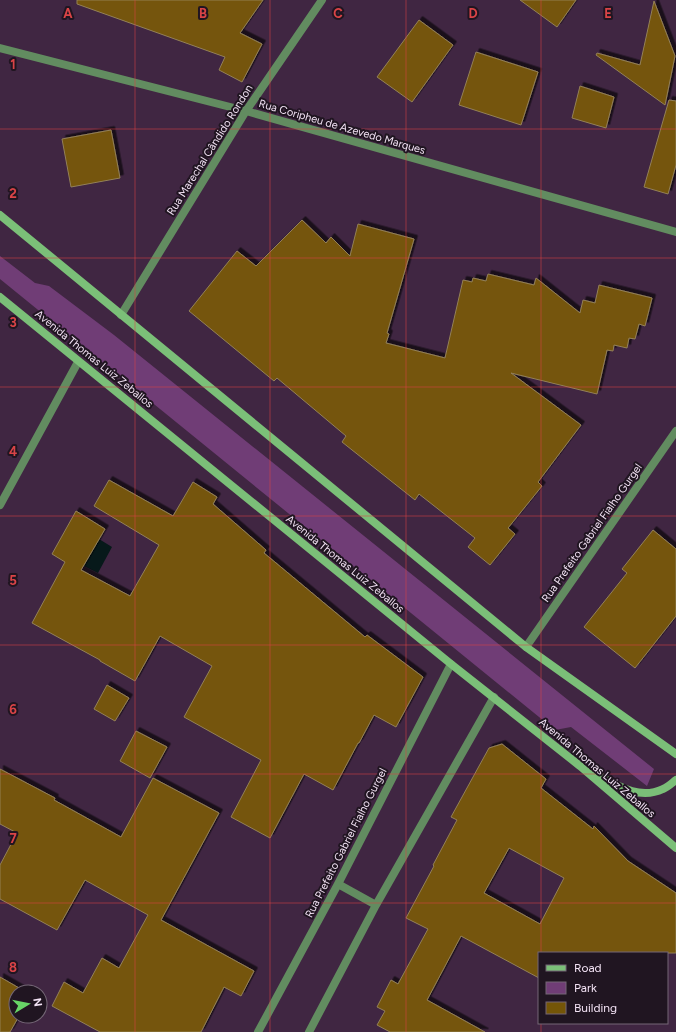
<svg xmlns="http://www.w3.org/2000/svg" width="676" height="1032" font-family="Figtree,sans-serif">
  <style>
    .green { fill: #703d76 }
    .water { fill: #07191a }
    .building { fill: #745507; stroke: #938059; fill-rule: evenodd; filter: url(#shadow) }
    .lines { fill: none; stroke-linecap: round; stroke-linejoin: round }
    .minor { stroke: #628c60; stroke-width: 8 }
    .secondary { stroke: #7bbf78; stroke-width: 8 }
    .grid { fill: none; stroke: #da4447; stroke-width: 1; stroke-opacity: 0.55 }
    .labels { text-anchor: middle; dominant-baseline: central; stroke-width: 4; stroke-linejoin: round; paint-order: stroke }
    .street-label { font-size: 11px; fill: #f3e3f5; stroke: #201521 }
    .grid-label { font-size: 13px; text-anchor: middle; font-weight: bold; fill: #da4447; stroke: #201521; stroke-width: 4; stroke-linejoin: round; paint-order: stroke }
  </style>
  <defs>
    <filter id="shadow"><feDropShadow dx="3.5" dy="-3.5" stdDeviation="0" flood-color="#0009"/></filter>
  </defs>
  <rect width="100%" height="100%" fill="#402642"/>
  <path class="green" d="M0,256L35,283L49,286L114,335L654,769L647,786L571,727L555,730L0,279Z"/>
  <path class="water" d="M99,539L112,547L98,573L84,566Z"/>
  <path class="building" d="M77,0H263L240,33L262,44L242,82L219,70L225,57L77,4Z
    M520,0H576L557,27Z
    M654,1L675,56L665,105L596,55L597,53L640,65Z
    M419,20L453,45L412,102L377,77Z
    M476,52L538,72L521,125L459,105Z
    M580,86L614,97L606,128L572,118Z
    M669,100L676,101V165L668,194L644,187Z
    M111,130L120,178L71,187L62,139Z
    M302,220L326,243L331,237L350,256L358,224L414,239L387,333L389,334L386,343L445,358L463,280L472,282L473,278L486,281L488,274L534,285L536,278L580,313L583,300L595,303L599,285L652,298L645,326L639,324L635,339L629,338L627,348L614,345L613,351L607,350L597,394L511,373L581,425L538,482L542,486L508,528L515,534L490,565L468,547L475,538L419,494L415,500L342,442L346,436L277,378L274,381L189,311L237,251L256,266Z
    M109,480L173,516L193,482L217,497L213,504L266,550L264,553L365,637L367,635L423,677L396,727L374,715L359,743H358L333,790L304,774L270,838L231,817L261,760L184,717L212,666L160,636L135,681L100,661V660L32,623L65,562L52,554L76,511L105,529L81,570L130,596L159,545L94,506Z
    M653,530L676,549V616L635,668L584,627L627,573L622,569Z
    M107,685L129,698L115,721L94,709Z
    M136,731L167,747L150,778L120,761Z
    M502,744L546,779L541,788L593,829L594,826L628,861L676,893V953H539V978L461,936L427,1000L485,1032H390L377,1025L385,1011L377,1007L391,980L398,984L428,929L406,918L434,866L433,865L457,820L451,817L489,748ZM509,848L564,878L540,924L484,893Z
    M0,769L55,798L54,800L121,837L153,778L219,813L161,920L254,971L241,996L224,987L201,1032H100L52,1006L64,982L83,993L102,958L119,968L148,915L85,880L57,930L0,899V865L17,833L0,824Z
    M0,977L26,992H16V1016H19L10,1032H0Z"/>
  <g class="lines">
    <path class="minor" d="M0,48L246,111L676,232
      M121,315L246,111L322,0
      M0,505L78,362
      M526,647L676,431
      M338,884L376,905
      M258,1032L338,884L451,664
      M309,1032L376,905L494,697"/>
    <path class="secondary" d="M0,215L526,647L676,754
      M0,297L451,664L580,766L676,848
      M594,773C615,784 638,801 663,789C668,787 672,783 676,780"/>
  </g>
  <path class="grid" d="M135,0V1032M270,0V1032M406,0V1032M541,0V953M0,129H676M0,258H676M0,387H676M0,516H676M0,645H676M0,774H676M0,903H676M541,1023V1032"/>
  <g class="labels">
    <g class="street-label">
      <text transform="translate(342 127) rotate(16)">Rua Coripheu de Azevedo Marques</text>
      <text transform="translate(210 150) rotate(-58)">Rua Marechal Cândido Rondon</text>
      <text transform="translate(94 359) rotate(39)">Avenida Thomas Luiz Zeballos</text>
      <text transform="translate(592 533) rotate(-55)">Rua Prefeito Gabriel Fialho Gurgel</text>
      <text transform="translate(345 564) rotate(39)">Avenida Thomas Luiz Zeballos</text>
      <text transform="translate(597 768) rotate(40)">Avenida Thomas Luiz Zeballos</text>
      <text transform="translate(346 843) rotate(-63)">Rua Prefeito Gabriel Fialho Gurgel</text>
    </g>
  </g>
  <g class="grid-label">
    <text x="68" y="18">A</text>
    <text x="203" y="18">B</text>
    <text x="338" y="18">C</text>
    <text x="473" y="18">D</text>
    <text x="608" y="18">E</text>
    <text x="13" y="69">1</text>
    <text x="13" y="198">2</text>
    <text x="13" y="327">3</text>
    <text x="13" y="456">4</text>
    <text x="13" y="585">5</text>
    <text x="13" y="714">6</text>
    <text x="13" y="843">7</text>
    <text x="13" y="972">8</text>
  </g>
  <rect x="538" y="952" width="130" height="72" fill="#201521" stroke="#746776"/>
  <rect x="546" y="965" width="20" height="6" fill="#7bbf78" stroke="#746776"/>
  <text x="574" y="972" font-size="12" fill="#f3e3f5">Road</text>
  <rect x="546" y="982" width="20" height="12" fill="#703d76" stroke="#746776"/>
  <text x="574" y="992" font-size="12" fill="#f3e3f5">Park</text>
  <rect x="546" y="1002" width="20" height="12" fill="#745507" stroke="#746776"/>
  <text x="574" y="1012" font-size="12" fill="#f3e3f5">Building</text>
  <g transform="translate(28 1004) rotate(80)"><circle r="19" fill="#201521" stroke="#746776"/>
  <path d="M0-3L7 15L0 10L-7 15Z" fill="#67d466"/>
  <text y="-6" font-size="11" font-weight="bold" text-anchor="middle" fill="#f3e3f5">N</text>
  </g>
</svg>
